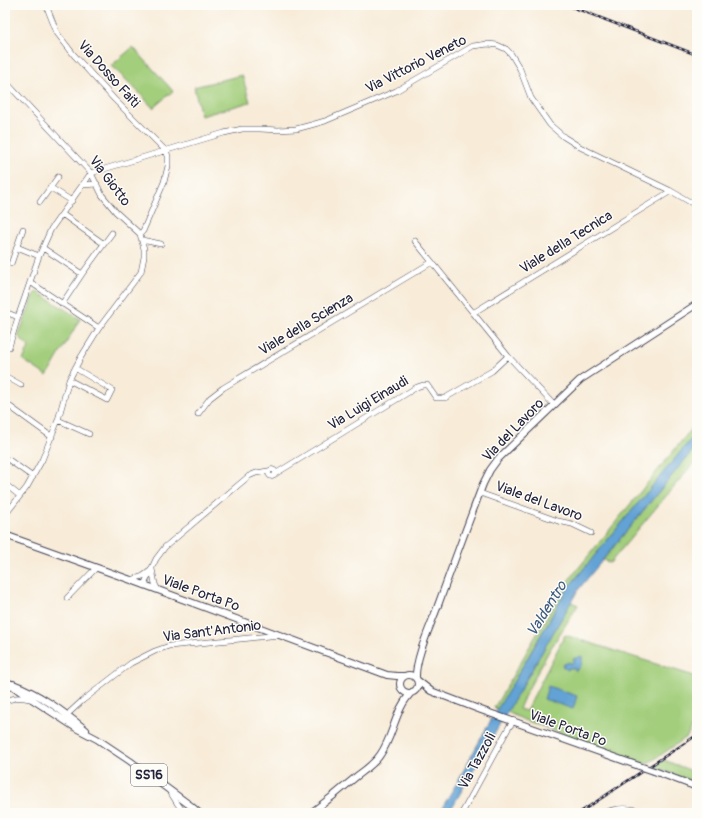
<svg xmlns="http://www.w3.org/2000/svg" width="702" height="818" font-family="Pangolin,sans-serif">
  <style>
    .green { fill: #a3ce7b; stroke: #62785b }
    .water { fill: #62a2d4; stroke: #426288 }
    .lines { fill: none; stroke-linecap: round; stroke-linejoin: round }
    .minor-casing { stroke: #424053; stroke-width: 6 }
    .major-casing { stroke: #424053; stroke-width: 8 }
    .minor { stroke: #fff; stroke-width: 5 }
    .major { stroke: #fff; stroke-width: 6 }
    .rail-casing { stroke: #22223b; stroke-width: 2.5 }
    .rail { stroke: #fdfcf7; stroke-width: 1; stroke-dasharray: 3; stroke-linecap: butt }
    .major-bridge-casing { stroke: #424053; stroke-width: 8; stroke-linecap: butt }
    .major-bridge { stroke: #fff; stroke-width: 6 }
    .labels { text-anchor: middle; dominant-baseline: central; stroke-width: 3; stroke-linejoin: round; paint-order: stroke }
    .shield { fill: #fdfcf7; stroke: #646373; stroke-width: 1 }
    .shield-label { font-size: 13px; font-weight: bold; fill: #22223b }
    .street-label { font-size: 14px; fill: #22223b; stroke: #fdfcf7 }
    .water-label { font-size: 15px; font-style: italic; fill: #3f5c80; stroke: #fdfcf7 }
  </style>
  <rect width="100%" height="100%" fill="#fdfcf7"/>
  <filter id="ink" filterUnits="userSpaceOnUse"><feTurbulence type="fractalNoise" baseFrequency=".025" numOctaves="2"/><feDisplacementMap in="SourceGraphic" scale="8" xChannelSelector="R" yChannelSelector="G"/><feConvolveMatrix kernelMatrix="1 2 1 2 8 2 1 2 1" color-interpolation-filters="sRGB"/></filter>
  <filter id="wash" filterUnits="userSpaceOnUse"><feTurbulence type="fractalNoise" baseFrequency=".012" numOctaves="4" result="noise"/><feDisplacementMap in="SourceGraphic" scale="16" xChannelSelector="R" yChannelSelector="G"/><feGaussianBlur stdDeviation="0.9" result="paint"/><feColorMatrix in="noise" values="0 0 0 0 0 0 0 0 0 0 0 0 0 0 0 0 0 1.4 0 .05"/><feComposite in="paint" operator="in"/></filter>
  <g filter="url(#wash)">
    <rect width="100%" height="100%" fill="#f8ecd9"/>
    <path class="green" d="M133,47L173,91L153,108C140,93 126,79 111,66Z
      M242,75L250,102L201,116L194,87Z
      M36,291L80,319L47,376L23,360L29,347L18,336Z
      M697,422V432L567,589L498,709L494,708L556,601L562,589L568,581Z
      M697,445V459L610,563L603,560Z
      M571,602L578,605L549,651L525,695L519,709L526,711L565,635L697,677V718L687,737L658,757L646,764L522,719L507,712Z
      M664,760L697,773V783L654,767Z"/>
    <path class="water" d="M697,432V445L578,590L534,666L451,809L450,813H439L459,779L492,718L536,644L567,589Z
      M582,656C583,663 581,667 576,671L574,668H569L568,670L563,667L562,665L569,662L570,663H572L574,661L573,659Z
      M548,686L577,696L573,709L544,699Z"/>
  </g>
  <g filter="url(#ink)">
    <g class="lines">
      <g class="minor-casing">
        <path id="minor" d="M46,5L57,33L74,55L114,99L166,151L168,156V166L164,182L143,231L140,234
          M5,81L91,173L102,195L116,212L140,234L144,249V257L141,272L99,328L81,357L69,380L58,420L42,460L27,487L5,515
          M82,185L97,184
          M51,188L72,201
          M40,202L58,177
          M62,214L104,244
          M142,240L161,244
          M415,241L508,356L554,405
          M17,247L39,256
          M43,248L82,274
          M11,264L23,229
          M30,282L99,328
          M62,304L82,274L112,233
          M5,312L18,317
          M473,313L671,191
          M9,347L18,317L39,256L51,229L91,173L224,133L242,129H260L278,130L296,129L311,125L325,121L396,91L473,46L488,44L497,45L506,49L511,54L520,69L531,98L550,125L564,137L580,147L671,191L697,206
          M5,376L21,385
          M69,380L107,400L112,390L75,368
          M5,403L52,437
          M198,414L210,398L223,388L432,262
          M58,420L89,434
          M9,460L33,477
          M268.5 473a3.5 3.5 0 1 1 7 0a3.5 3.5 0 1 1-7 0Z
          M275,474L417,387L423,385H427L436,398H445L492,371L508,356
          M5,484L20,496
          M480,493L558,521L572,524L591,533
          M152,569L155,584L158,590
          M131,580L143,576L150,571
          M144,585L156,559L165,547L249,476L256,473L268,471
          M67,598L96,568
          M5,702L6,701C16,697 20,697 30,699
          M70,712L82,701L131,663L155,651L169,646L280,635
          M169,790L177,803L184,813
          M462,813L509,727L514,721
          M603,813C618,807 630,807 644,813"/>
      </g>
      <g class="major-casing">
        <path id="major" d="M5,535L131,580L387,675L397,676H404
          M400 684a9 9 0 1 1 18 0a9 9 0 1 1-18 0Z
          M416,678C415,659 430,627 437,608C452,567 467,526 483,484L490,470L498,459L580,380L697,304
          M5,680L21,692L76,728L97,739L130,761L191,806L199,813
          M417,680L431,691L481,710L639,766
          M13,684C40,694 64,712 86,730
          M654,771L697,787
          M311,813C327,801 342,789 357,776C365,770 374,764 380,755C394,736 394,710 412,692"/>
      </g>
      <use href="#minor" class="minor"/>
      <use href="#major" class="major"/>
      <g class="rail-casing">
        <path id="rail" d="M567,5L697,55
          M579,813L697,735"/>
      </g>
      <use href="#rail" class="rail"/>
      <g class="major-bridge-casing">
        <path id="major-bridge" d="M639,766L654,771"/>
      </g>
      <use href="#major-bridge" class="major-bridge"/>
    </g>
  </g>
  <g class="labels">
    <rect class="shield" x="131" y="764" width="36" height="22" rx="3"/>
    <g class="shield-label">
      <text x="149" y="775">SS16</text>
    </g>
    <g class="street-label">
      <text transform="translate(416 64) rotate(-27)">Via Vittorio Veneto</text>
      <text transform="translate(109 74) rotate(48)">Via Dosso Faiti</text>
      <text transform="translate(110 181) rotate(53)">Via Giotto</text>
      <text transform="translate(566 242) rotate(-32)">Viale della Tecnica</text>
      <text transform="translate(306 324) rotate(-31)">Viale della Scienza</text>
      <text transform="translate(368 403) rotate(-31)">Via Luigi Einaudi</text>
      <text transform="translate(513 430) rotate(-46)">Via del Lavoro</text>
      <text transform="translate(539 501) rotate(20)">Viale del Lavoro</text>
      <text transform="translate(201 593) rotate(20)">Viale Porta Po</text>
      <text transform="translate(212 631) rotate(-7)">Via Sant'Antonio</text>
      <text transform="translate(568 728) rotate(20)">Viale Porta Po</text>
      <text transform="translate(477 761) rotate(-61)">Via Tazzoli</text>
    </g>
    <g class="water-label">
      <text transform="translate(547 609) rotate(-58)">Valdentro</text>
    </g>
  </g>
  <rect width="702" height="818" fill="none" stroke="#fdfcf7" stroke-width="20"/>
</svg>
